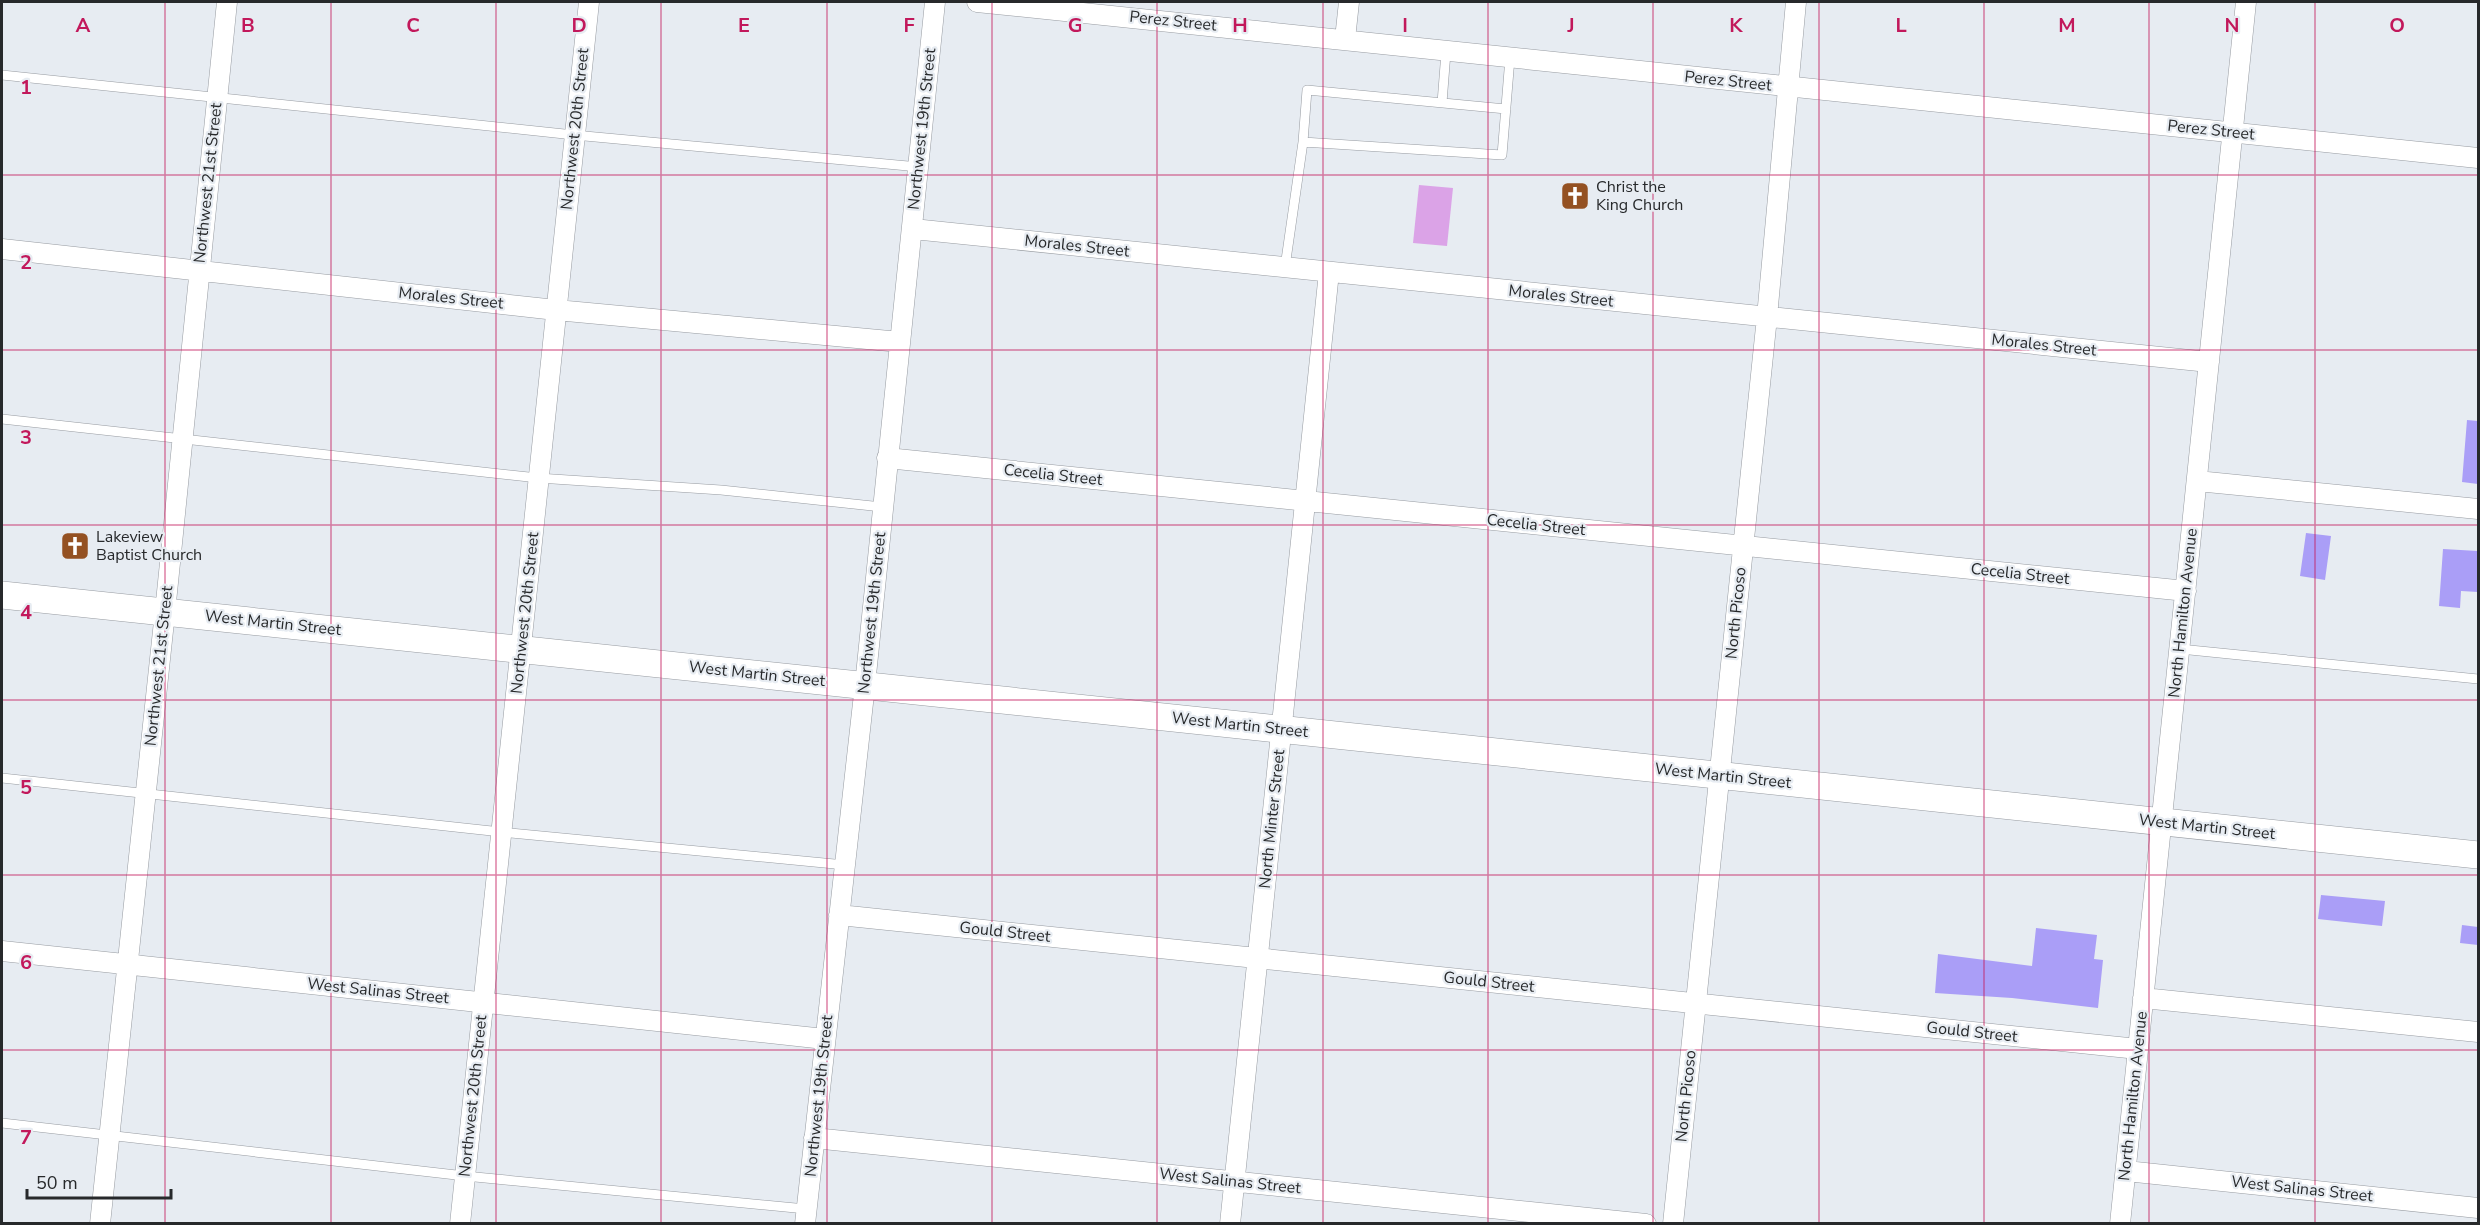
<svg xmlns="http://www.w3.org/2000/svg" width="2480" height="1225" font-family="'Nunito Sans',sans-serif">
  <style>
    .green { fill: #dba3e7 }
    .building { fill: #aa9ef7 }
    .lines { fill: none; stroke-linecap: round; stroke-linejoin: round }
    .service-casing { stroke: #979ba1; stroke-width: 10 }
    .minor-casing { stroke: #979ba1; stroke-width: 21 }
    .secondary-casing { stroke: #979ba1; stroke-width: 28 }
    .service { stroke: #fff; stroke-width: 9 }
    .minor { stroke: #fff; stroke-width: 20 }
    .secondary { stroke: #fff; stroke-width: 27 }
    .grid { fill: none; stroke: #c2185b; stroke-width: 1.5; stroke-opacity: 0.55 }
    .labels { text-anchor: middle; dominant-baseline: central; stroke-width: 4.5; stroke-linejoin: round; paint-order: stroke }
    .street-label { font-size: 16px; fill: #27292b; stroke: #e7ecf2 }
    .poi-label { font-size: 16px; fill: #27292b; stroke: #e7ecf2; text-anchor: start }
    .grid-label { font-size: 20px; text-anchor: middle; font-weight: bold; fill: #c2185b; stroke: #e7ecf2; stroke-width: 4.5; stroke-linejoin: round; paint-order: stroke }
  </style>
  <rect width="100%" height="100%" fill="#e7ecf2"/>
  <path class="green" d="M1419,185L1453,188L1447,246L1413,243Z"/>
  <path class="building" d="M2467,420L2478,421V484L2462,482Z
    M2306,533L2331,536L2325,580L2300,576Z
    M2443,549L2478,551V592L2461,591L2460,608L2439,606Z
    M2321,895L2385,901L2382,926L2318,919Z
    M2462,925L2478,927V945L2460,943Z
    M2036,928L2097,935L2094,959L2103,960L2098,1008L2012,998L1935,993L1938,954L2032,966Z"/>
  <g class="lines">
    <g class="service-casing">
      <path id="service" d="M2,75L574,135L919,167
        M1442,103L1446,52
        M1506,109L1307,90L1303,142L1502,155L1510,58
        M1285,267L1303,142
        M2,419L538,478L721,490L882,507
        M2180,649L2478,679
        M2,778L501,832L845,865
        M2,1123L465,1176L806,1209"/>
    </g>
    <g class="minor-casing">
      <path id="minor" d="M977,2L2478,158
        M1345,39L1349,2
        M913,229L2209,362
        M2,249L556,310L900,342
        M887,458L2186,591
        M2197,481L2478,509
        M839,915L2138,1049
        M2,951L825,1039
        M2143,998L2478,1032
        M814,1138L1646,1224
        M2126,1171L2478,1208
        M100,1224L165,612L227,2
        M460,1224L589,2
        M805,1224L865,685L935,2
        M1230,1224L1329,272
        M1673,1224L1767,317L1796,2
        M2120,1224L2246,2"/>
    </g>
    <g class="secondary-casing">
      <path id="secondary" d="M2,595L2478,855"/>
    </g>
    <use href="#service" class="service"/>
    <use href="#minor" class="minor"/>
    <use href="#secondary" class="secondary"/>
  </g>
  <path class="grid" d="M165,2V1224M331,2V1224M496,2V1224M661,2V1224M827,2V1224M992,2V1224M1157,2V1224M1323,2V1224M1488,2V1224M1653,2V1224M1819,2V1224M1984,2V1224M2149,2V1224M2315,2V1224M2,175H2478M2,350H2478M2,525H2478M2,700H2478M2,875H2478M2,1050H2478"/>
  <defs>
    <g id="church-square" transform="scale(1.5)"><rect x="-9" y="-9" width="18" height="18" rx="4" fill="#945122" stroke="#e7ecf2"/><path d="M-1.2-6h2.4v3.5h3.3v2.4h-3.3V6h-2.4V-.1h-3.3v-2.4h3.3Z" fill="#fff"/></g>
  </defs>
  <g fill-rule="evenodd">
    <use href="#church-square" x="1575" y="196"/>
    <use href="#church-square" x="75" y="546"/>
  </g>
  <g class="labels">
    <g class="street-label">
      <text transform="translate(1173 21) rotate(6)">Perez Street</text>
      <text transform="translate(1728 81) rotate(6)">Perez Street</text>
      <text transform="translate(575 129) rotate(-84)">Northwest 20th Street</text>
      <text transform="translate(922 129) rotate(-84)">Northwest 19th Street</text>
      <text transform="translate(2211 130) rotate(6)">Perez Street</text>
      <text transform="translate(208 183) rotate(-84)">Northwest 21st Street</text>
      <text transform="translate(1077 246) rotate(6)">Morales Street</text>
      <text transform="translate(1561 296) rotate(6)">Morales Street</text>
      <text transform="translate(451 298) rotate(6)">Morales Street</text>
      <text transform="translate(2044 345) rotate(6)">Morales Street</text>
      <text transform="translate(1053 475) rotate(6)">Cecelia Street</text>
      <text transform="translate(1536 525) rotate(6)">Cecelia Street</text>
      <text transform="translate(2020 574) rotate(6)">Cecelia Street</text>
      <text transform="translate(525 613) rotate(-84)">Northwest 20th Street</text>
      <text transform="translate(872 613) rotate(-84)">Northwest 19th Street</text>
      <text transform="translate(1736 613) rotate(-84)">North Picoso</text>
      <text transform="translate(2183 613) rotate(-84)">North Hamilton Avenue</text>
      <text transform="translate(273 623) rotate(6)">West Martin Street</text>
      <text transform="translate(159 666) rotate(-84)">Northwest 21st Street</text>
      <text transform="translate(757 674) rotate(6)">West Martin Street</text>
      <text transform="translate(1240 725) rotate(6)">West Martin Street</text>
      <text transform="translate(1723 776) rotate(6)">West Martin Street</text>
      <text transform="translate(1272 819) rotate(-84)">North Minter Street</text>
      <text transform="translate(2207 827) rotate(6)">West Martin Street</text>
      <text transform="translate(1005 932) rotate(6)">Gould Street</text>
      <text transform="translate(1489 982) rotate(6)">Gould Street</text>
      <text transform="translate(378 991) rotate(6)">West Salinas Street</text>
      <text transform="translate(1972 1032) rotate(6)">Gould Street</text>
      <text transform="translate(473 1096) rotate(-84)">Northwest 20th Street</text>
      <text transform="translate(819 1096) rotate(-84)">Northwest 19th Street</text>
      <text transform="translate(1686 1096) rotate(-84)">North Picoso</text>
      <text transform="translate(2133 1096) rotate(-84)">North Hamilton Avenue</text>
      <text transform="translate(1230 1181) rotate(6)">West Salinas Street</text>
      <text transform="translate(2302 1189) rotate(6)">West Salinas Street</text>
    </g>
    <g class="poi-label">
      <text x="1596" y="187">Christ the<tspan x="1596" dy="18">King Church</tspan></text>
      <text x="96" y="537">Lakeview<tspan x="96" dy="18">Baptist Church</tspan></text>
    </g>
  </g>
  <g class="grid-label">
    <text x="83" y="32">A</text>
    <text x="248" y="32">B</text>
    <text x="413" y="32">C</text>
    <text x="579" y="32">D</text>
    <text x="744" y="32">E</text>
    <text x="909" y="32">F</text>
    <text x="1075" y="32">G</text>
    <text x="1240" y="32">H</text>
    <text x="1405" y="32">I</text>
    <text x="1571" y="32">J</text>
    <text x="1736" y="32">K</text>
    <text x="1901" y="32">L</text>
    <text x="2067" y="32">M</text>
    <text x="2232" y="32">N</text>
    <text x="2397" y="32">O</text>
    <text x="26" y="94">1</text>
    <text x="26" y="269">2</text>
    <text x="26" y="444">3</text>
    <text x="26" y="619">4</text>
    <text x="26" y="794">5</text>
    <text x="26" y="969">6</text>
    <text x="26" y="1144">7</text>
  </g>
  <rect width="2480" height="1225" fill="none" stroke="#27292b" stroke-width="6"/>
  <path d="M27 1189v9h144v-9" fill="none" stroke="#27292b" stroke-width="3"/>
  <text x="36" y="1189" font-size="18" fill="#27292b" stroke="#e7ecf2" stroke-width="4.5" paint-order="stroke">50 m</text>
</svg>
